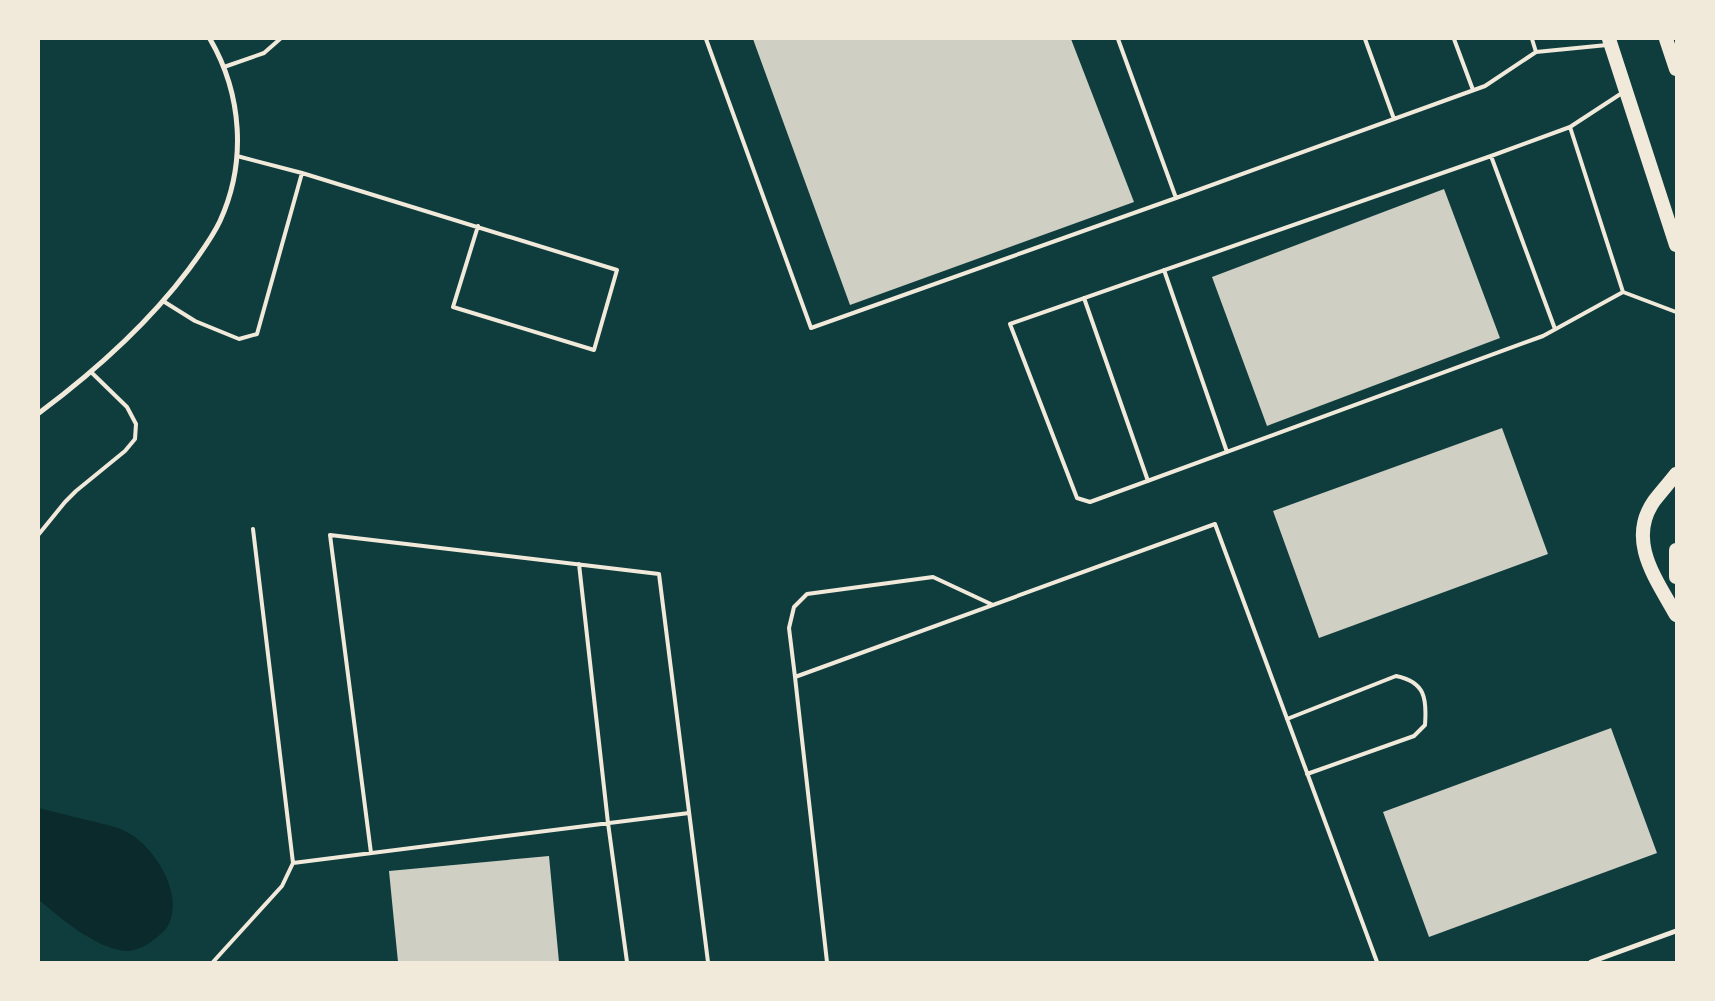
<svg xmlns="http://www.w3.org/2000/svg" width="1715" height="1001" font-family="'Titillium Web',sans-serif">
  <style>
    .water { fill: #0a2a2b }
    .building { fill: #cfcfc3 }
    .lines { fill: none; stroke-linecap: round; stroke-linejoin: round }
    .service { stroke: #f1e9da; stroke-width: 4 }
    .minor { stroke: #f1e9da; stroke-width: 5 }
    .trunk { stroke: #f1e9da; stroke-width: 14 }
  </style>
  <rect width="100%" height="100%" fill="#0f3d3e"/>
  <path class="water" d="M39,808C56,812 73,817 91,821C103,824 116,826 127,832C155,847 185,895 168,926C164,932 157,937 151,942C142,948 131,953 119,950C91,944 60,918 39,900Z"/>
  <path class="building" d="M753,39H1071L1134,202L850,305Z
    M1444,189L1500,338L1267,426L1212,277Z
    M1502,428L1548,554L1319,638L1273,511Z
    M1611,728L1657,853L1429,937L1383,812Z
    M549,856L559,962H398L389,871Z"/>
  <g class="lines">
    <path class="service" d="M706,39L811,328L1176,198
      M1118,39L1176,198L1485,86L1536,52
      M1365,39L1394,119
      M1454,39L1473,90
      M1532,39L1536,52L1607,45
      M224,67L264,53L280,39
      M1622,93L1570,127L1491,156L1010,324L1077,498L1090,502L1543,336L1623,292L1676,312
      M1570,127L1623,292
      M237,156L302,173L617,270L594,350L453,307L478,226
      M1491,156L1555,329
      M1164,270L1227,452
      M1084,298L1148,481
      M163,301L195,321L239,339L257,334L302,173
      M39,534L65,502L76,491L125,451L135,439L136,424L127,407L91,372
      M579,564L608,823L627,962
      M795,677L789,628L794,607L807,594L933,577L993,605
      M1287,719L1396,676C1425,682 1427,698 1425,725L1414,736L1307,774
      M371,853L330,535L659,574L708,962
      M293,863L689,813
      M213,962L282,886L293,863L253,529
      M827,962L795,677L1215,524L1377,962"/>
    <path class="minor" d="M39,413C94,372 147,325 189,269C200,254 212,238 220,221C247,162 242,94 210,39
      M1591,962L1676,931"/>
    <path class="trunk" d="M1609,39L1676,245
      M1666,39L1676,69
      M1676,474C1669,483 1661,492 1654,501C1626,541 1657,580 1676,615
      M1676,550V577"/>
  </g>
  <rect width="1715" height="1001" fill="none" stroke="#f1e9da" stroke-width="80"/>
</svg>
